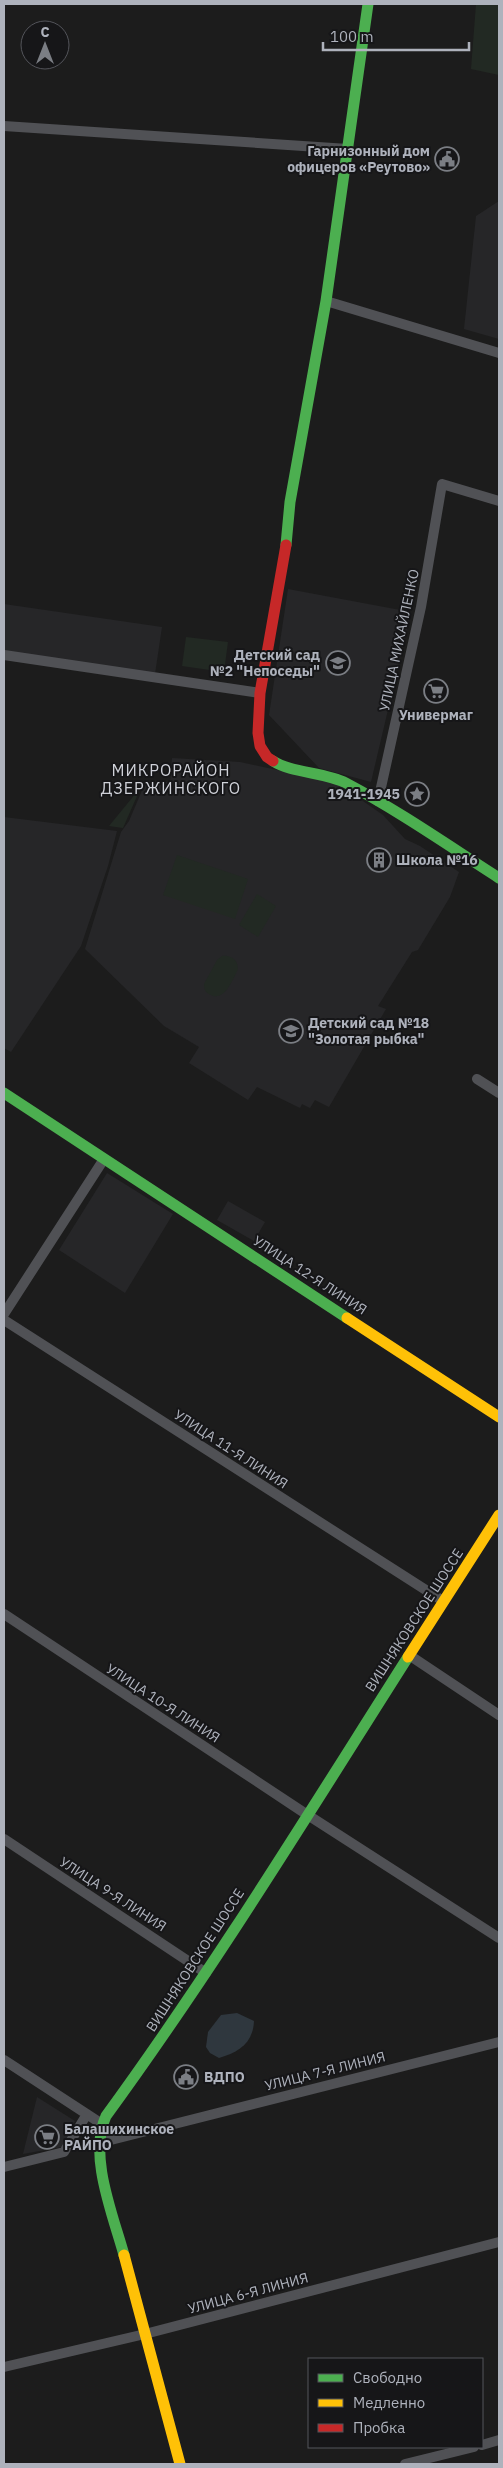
<svg xmlns="http://www.w3.org/2000/svg" width="503" height="2468" font-family="'IBM Plex Sans',sans-serif">
  <style>
    .built { fill: #262628 }
    .green { fill: #222923 }
    .water { fill: #2f373e }
    .lines { fill: none; stroke-linecap: round; stroke-linejoin: round }
    .street { stroke: #505155; stroke-width: 10 }
    .fast { stroke: #4caf50; stroke-width: 11 }
    .slow { stroke: #ffc107; stroke-width: 11 }
    .jam { stroke: #c62828; stroke-width: 11 }
    .labels { text-anchor: middle; dominant-baseline: central; stroke-width: 4; stroke-linejoin: round; paint-order: stroke }
    .poi-label { font-size: 14px; font-weight: bold; fill: #aeb2bc; stroke: #161618; text-anchor: start }
    .street-label { font-size: 14px; fill: #aeb2bc; stroke: #161618 }
    .quarter-label { font-size: 16px; letter-spacing: 1px; fill: #cfd1d8; stroke: #161618 }
  </style>
  <rect width="100%" height="100%" fill="#1c1c1c"/>
  <path class="built" d="M499,201V339L464,329L476,216Z
    M288,589L411,612L371,782L319,768L269,715Z
    M4,604L162,627L155,674L4,651Z
    M172,758L240,762L337,783L383,815L405,839L420,846L459,872L450,897L418,950L412,952L378,1006L386,1009L329,1107L315,1100L310,1108L302,1104L300,1108L257,1087L248,1100L189,1063L199,1047L164,1026L85,949L121,832L129,821L146,781L170,782Z
    M4,817L117,831L108,866L81,946L11,1052L4,1048Z
    M107,1173L173,1214L125,1293L59,1250Z
    M228,1201L265,1222L254,1241L217,1220Z
    M37,2097L75,2121L62,2147L23,2154Z"/>
  <path class="green" d="M476,4H499V75L471,69Z
    M186,637L228,642L224,672L182,666Z
    M141,787L123,828L109,826Z
    M177,855L248,879L235,919L163,895Z
    M257,894L276,906L258,937L239,925Z
    M222,956C231,955 238,960 238,969C233,979 224,1004 209,994C205,992 204,989 204,984L217,960Z"/>
  <path class="water" d="M237,2013L254,2021C253,2043 239,2052 219,2058L210,2053L206,2047L208,2032L221,2015Z"/>
  <g class="lines">
    <path class="street" d="M4,126L348,149
      M326,301L499,353
      M4,655L260,693
      M378,801L421,607L442,484L499,501
      M477,1079L499,1093
      M4,1314L104,1159
      M4,1320L443,1601
      M4,1614L300,1810L499,1938
      M409,1655L499,1715
      M4,1839L206,1973
      M4,2060L102,2124
      M99,2143L499,2042
      M4,2167L64,2152L87,2114
      M4,2367L145,2334L499,2242
      M482,2445L499,2440
      M405,2464L474,2447"/>
    <path class="fast" d="M286,545L290,502L326,301L368,4
      M273,761C291,773 325,772 346,783C399,811 449,846 499,878
      M4,1093L347,1318
      M124,2255C113,2215 88,2155 106,2116C214,1968 310,1811 408,1657"/>
    <path class="slow" d="M347,1318L499,1417
      M408,1657L499,1515
      M124,2255L180,2464"/>
    <path class="jam" d="M273,761L267,757L260,746L258,733L260,693L286,545"/>
  </g>
  <defs>
    <g id="civic-ring" transform="scale(1.25)"><circle r="9.5" fill="#161618" stroke="#7b7e84" stroke-width="1.5"/><path d="M-.6-6.5H3V-4.5H.6V-3L4-1V1h2V6H-6V1h2V-1L-.6-3ZM-1.2 2.5V6h2.4V2.5Z" fill="#7b7e84"/></g>
    <g id="school-ring" transform="scale(1.25)"><circle r="9.5" fill="#161618" stroke="#7b7e84" stroke-width="1.5"/><path d="M0-5L7-2L0 1L-7-2ZM-4 1L0 2.5L4 1V4Q0 6-4 4Z" fill="#7b7e84"/></g>
    <g id="supermarket-ring" transform="scale(1.25)"><circle r="9.5" fill="#161618" stroke="#7b7e84" stroke-width="1.5"/><path d="M-6-5.5h2.5l.6 2H6L4.5 2H-2.5L-4.4-4H-6ZM-1.5 3.2a1.3 1.3 0 1 0 .1 0ZM3 3.2a1.3 1.3 0 1 0 .1 0Z" fill="#7b7e84"/></g>
    <g id="sight-ring" transform="scale(1.25)"><circle r="9.5" fill="#161618" stroke="#7b7e84" stroke-width="1.5"/><path d="M0-6L1.8-2.2L6-1.7L2.9 1.2L3.7 5.4L0 3.3L-3.7 5.4L-2.9 1.2L-6-1.7L-1.8-2.2Z" fill="#7b7e84"/></g>
    <g id="building-ring" transform="scale(1.25)"><circle r="9.5" fill="#161618" stroke="#7b7e84" stroke-width="1.5"/><path d="M-4-6H4V6H1V3H-1V6H-4ZM-2.5-4.3h1.7v1.8h-1.7ZM.8-4.3h1.7v1.8H.8ZM-2.5-1h1.7V.8h-1.7ZM.8-1h1.7V.8H.8Z" fill="#7b7e84"/></g>
  </defs>
  <g fill-rule="evenodd">
    <use href="#civic-ring" x="447" y="159"/>
    <use href="#school-ring" x="338" y="663"/>
    <use href="#supermarket-ring" x="436" y="691"/>
    <use href="#sight-ring" x="417" y="794"/>
    <use href="#building-ring" x="379" y="860"/>
    <use href="#school-ring" x="291" y="1031"/>
    <use href="#civic-ring" x="186" y="2077"/>
    <use href="#supermarket-ring" x="47" y="2137"/>
  </g>
  <g class="labels">
    <g class="poi-label">
      <text x="430" y="151" text-anchor="end">Гарнизонный дом<tspan x="430" dy="16">офицеров «Реутово»</tspan></text>
      <text x="320" y="655" text-anchor="end">Детский сад<tspan x="320" dy="16">№2 "Непоседы"</tspan></text>
      <text x="436" y="715" text-anchor="middle">Универмаг</text>
      <text x="400" y="794" text-anchor="end">1941-1945</text>
      <text x="396" y="860">Школа №16</text>
      <text x="308" y="1023">Детский сад №18<tspan x="308" dy="16">"Золотая рыбка"</tspan></text>
      <text x="204" y="2077">ВДПО</text>
      <text x="64" y="2129">Балашихинское<tspan x="64" dy="16">РАЙПО</tspan></text>
    </g>
    <g class="street-label">
      <text transform="translate(399 640) rotate(-78)">УЛИЦА МИХАЙЛЕНКО</text>
      <text transform="translate(310 1275) rotate(33)">УЛИЦА 12-Я ЛИНИЯ</text>
      <text transform="translate(231 1449) rotate(33)">УЛИЦА 11-Я ЛИНИЯ</text>
      <text transform="translate(414 1620) rotate(-57)">ВИШНЯКОВСКОЕ ШОССЕ</text>
      <text transform="translate(163 1703) rotate(33)">УЛИЦА 10-Я ЛИНИЯ</text>
      <text transform="translate(113 1894) rotate(33)">УЛИЦА 9-Я ЛИНИЯ</text>
      <text transform="translate(195 1960) rotate(-57)">ВИШНЯКОВСКОЕ ШОССЕ</text>
      <text transform="translate(325 2071) rotate(-14)">УЛИЦА 7-Я ЛИНИЯ</text>
      <text transform="translate(248 2293) rotate(-15)">УЛИЦА 6-Я ЛИНИЯ</text>
    </g>
    <g class="quarter-label">
      <text x="171" y="770">МИКРОРАЙОН<tspan x="171" dy="18">ДЗЕРЖИНСКОГО</tspan></text>
    </g>
  </g>
  <rect width="503" height="2468" fill="none" stroke="#aeb2bc" stroke-width="10"/>
  <rect x="308" y="2358" width="175" height="90" fill="#161618" stroke="#53545a"/>
  <rect x="318" y="2374" width="25" height="8" fill="#4caf50" stroke="#53545a"/>
  <text x="353" y="2383" font-size="15" fill="#aeb2bc">Свободно</text>
  <rect x="318" y="2399" width="25" height="8" fill="#ffc107" stroke="#53545a"/>
  <text x="353" y="2408" font-size="15" fill="#aeb2bc">Медленно</text>
  <rect x="318" y="2424" width="25" height="8" fill="#c62828" stroke="#53545a"/>
  <text x="353" y="2433" font-size="15" fill="#aeb2bc">Пробка</text>
  <g transform="translate(45 45)"><circle r="24" fill="#161618" stroke="#53545a"/>
  <path d="M0-4L9 19L0 12L-9 19Z" fill="#7b7e84"/>
  <text y="-8" font-size="14" font-weight="bold" text-anchor="middle" fill="#aeb2bc">С</text>
  </g>
  <path d="M323 42v8h146v-8" fill="none" stroke="#aeb2bc" stroke-width="2.5"/>
  <text x="330" y="42" font-size="15" fill="#aeb2bc" stroke="#161618" stroke-width="4" paint-order="stroke">100 m</text>
</svg>
